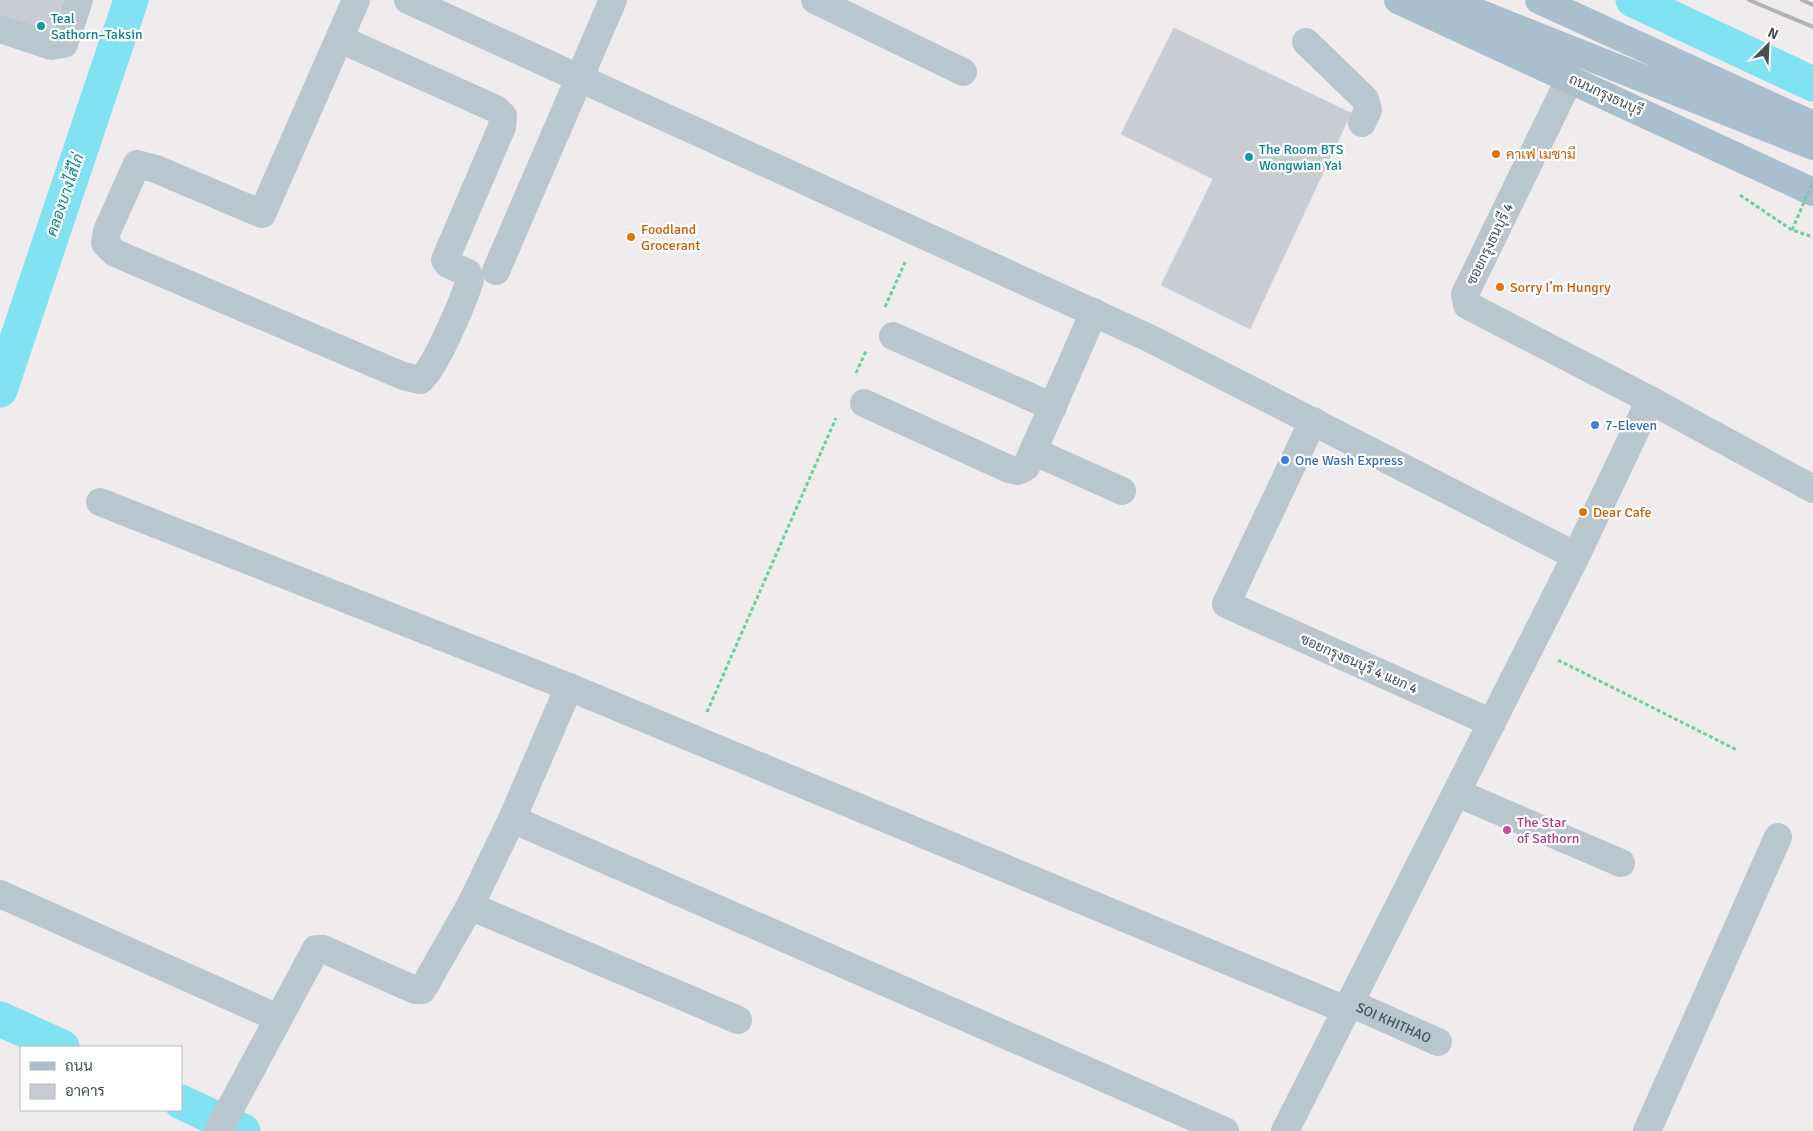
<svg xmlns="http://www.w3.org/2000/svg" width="1813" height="1131" font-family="Signika,Sarabun,sans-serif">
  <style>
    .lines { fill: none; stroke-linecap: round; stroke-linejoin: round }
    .canal { stroke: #81e3f1; stroke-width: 35 }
    .building { fill: #c9ccd2; stroke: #d0d3d9 }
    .path { stroke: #6dd197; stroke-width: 3; stroke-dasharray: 4 2.5; stroke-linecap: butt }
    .minor { stroke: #bac6cd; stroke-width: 28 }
    .major { stroke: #aabfce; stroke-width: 28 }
    .rail { stroke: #aeb3b8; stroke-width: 4 }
    .path-bridge { stroke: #6dd197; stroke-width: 3; stroke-dasharray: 4 2.5; stroke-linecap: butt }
    .culture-dot { fill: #0f9aa8; stroke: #fff; stroke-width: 2 }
    .food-dot { fill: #e8710a; stroke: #fff; stroke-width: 2 }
    .shop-dot { fill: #3f7fe0; stroke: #fff; stroke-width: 2 }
    .hotel-dot { fill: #d1479c; stroke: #fff; stroke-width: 2 }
    .labels { text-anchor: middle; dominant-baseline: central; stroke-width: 4.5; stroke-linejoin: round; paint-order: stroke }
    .culture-label { font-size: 14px; fill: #0d838f; stroke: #fff; text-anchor: start }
    .street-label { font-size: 14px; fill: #44525b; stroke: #fff }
    .food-label { font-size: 14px; fill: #c56008; stroke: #fff; text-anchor: start }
    .shop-label { font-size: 14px; fill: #366cbe; stroke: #fff; text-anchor: start }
    .hotel-label { font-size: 14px; fill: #b23c85; stroke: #fff; text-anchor: start }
    .water-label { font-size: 15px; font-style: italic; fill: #077e8f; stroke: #fff }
  </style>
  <rect width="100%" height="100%" fill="#f0eced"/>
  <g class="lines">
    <path class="canal" d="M1633,0L1813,84
      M0,390L131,0
      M0,1019L62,1047
      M181,1102L243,1131"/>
  </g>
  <path class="building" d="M0,0H64L52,35L0,17Z
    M1174,28L1351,113L1250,329L1161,285L1213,179L1121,134Z"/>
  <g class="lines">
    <path class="path" d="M1740,195L1792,230L1813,237
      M885,307L906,260
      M856,373L866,351
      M1558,660L1737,750
      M707,712L836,418"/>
    <g class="minor">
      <path d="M408,0L1149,338L1576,556"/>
      <path d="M815,0L963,72"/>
      <path d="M0,29L51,46L64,44L79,0"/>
      <path d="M340,39L496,109L503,116L502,127L445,260L448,264L468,273L470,280C464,299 434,372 420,380L403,376L115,253L105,243L107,231L137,164L156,169L262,214L356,0"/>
      <path d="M1306,42L1365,99L1368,110L1362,123"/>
      <path d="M1570,78L1465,294L1467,305L1650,400L1813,489"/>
      <path d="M496,271L613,0"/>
      <path d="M893,336L1053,407"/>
      <path d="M864,403L1009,469L1018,471L1026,467L1094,312"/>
      <path d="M1313,421L1226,604L1492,723"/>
      <path d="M1033,451L1122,491"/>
      <path d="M100,502L569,687L1346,1010"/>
      <path d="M1457,793L1621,863"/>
      <path d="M512,819L1225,1131"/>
      <path d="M0,894L278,1018"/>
      <path d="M470,906L738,1020"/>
      <path id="s1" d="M1350,1003L1438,1042"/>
      <path d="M218,1131L316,949H323L415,990H422L425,985L470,906L512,819L569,687"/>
      <path d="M1285,1131L1576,556L1650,400"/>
      <path d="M1647,1131L1778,837"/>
    </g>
    <path class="major" d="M1398,0L1813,192
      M1446,0L1813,146
      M1539,0L1813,125"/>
    <path class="rail" d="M1749,0L1813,27
      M1802,0L1813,5"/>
    <path class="path-bridge" d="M1792,230L1813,181"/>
  </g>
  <g class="culture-dot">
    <circle cx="41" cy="26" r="5"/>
    <circle cx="1249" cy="157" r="5"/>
  </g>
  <g class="food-dot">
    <circle cx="1496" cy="154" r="5"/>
    <circle cx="631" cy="237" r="5"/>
    <circle cx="1500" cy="287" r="5"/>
    <circle cx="1583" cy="512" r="5"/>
  </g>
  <g class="shop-dot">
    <circle cx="1595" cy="425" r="5"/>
    <circle cx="1285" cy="460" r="5"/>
  </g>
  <circle class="hotel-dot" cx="1507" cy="830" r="5"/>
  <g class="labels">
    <g class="culture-label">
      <text x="51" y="18">Teal<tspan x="51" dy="16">Sathorn–Taksin</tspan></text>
      <text x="1259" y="149">The Room BTS<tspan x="1259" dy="16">Wongwian Yai</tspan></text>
    </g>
    <g class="street-label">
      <text transform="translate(1606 95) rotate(25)">ถนนกรุงธนบุรี</text>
      <text transform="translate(1490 244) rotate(-64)">ซอยกรุงธนบุรี 4</text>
      <text transform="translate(1359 664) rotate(24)">ซอยกรุงธนบุรี 4 แยก 4</text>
      <text stroke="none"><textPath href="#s1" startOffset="48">SOI KHITHAO</textPath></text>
    </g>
    <g class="food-label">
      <text x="1506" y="154">คาเฟ เมซามี</text>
      <text x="641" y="229">Foodland<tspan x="641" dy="16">Grocerant</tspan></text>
      <text x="1510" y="287">Sorry I’m Hungry</text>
      <text x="1593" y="512">Dear Cafe</text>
    </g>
    <g class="shop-label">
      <text x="1605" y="425">7-Eleven</text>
      <text x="1295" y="460">One Wash Express</text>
    </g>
    <g class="hotel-label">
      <text x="1517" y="822">The Star<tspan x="1517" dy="16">of Sathorn</tspan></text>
    </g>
    <g class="water-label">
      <text transform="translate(65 195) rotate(-71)">คลองบางไส้ไก่</text>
    </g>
  </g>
  <rect x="20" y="1046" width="162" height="65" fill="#ffffff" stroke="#b4babd"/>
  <rect x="30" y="1062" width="25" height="8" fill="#aabfce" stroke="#b4babd"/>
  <text x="65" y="1071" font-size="15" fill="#44525b">ถนน</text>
  <rect x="30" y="1084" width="25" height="15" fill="#c9ccd2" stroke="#b4babd"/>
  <text x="65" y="1096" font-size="15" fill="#44525b">อาคาร</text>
  <g transform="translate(1768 45) rotate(24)" stroke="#ffffff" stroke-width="4" paint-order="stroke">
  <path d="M0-4L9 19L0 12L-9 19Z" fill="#44525b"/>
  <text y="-8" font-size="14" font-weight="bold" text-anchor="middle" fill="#44525b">N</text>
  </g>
</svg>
